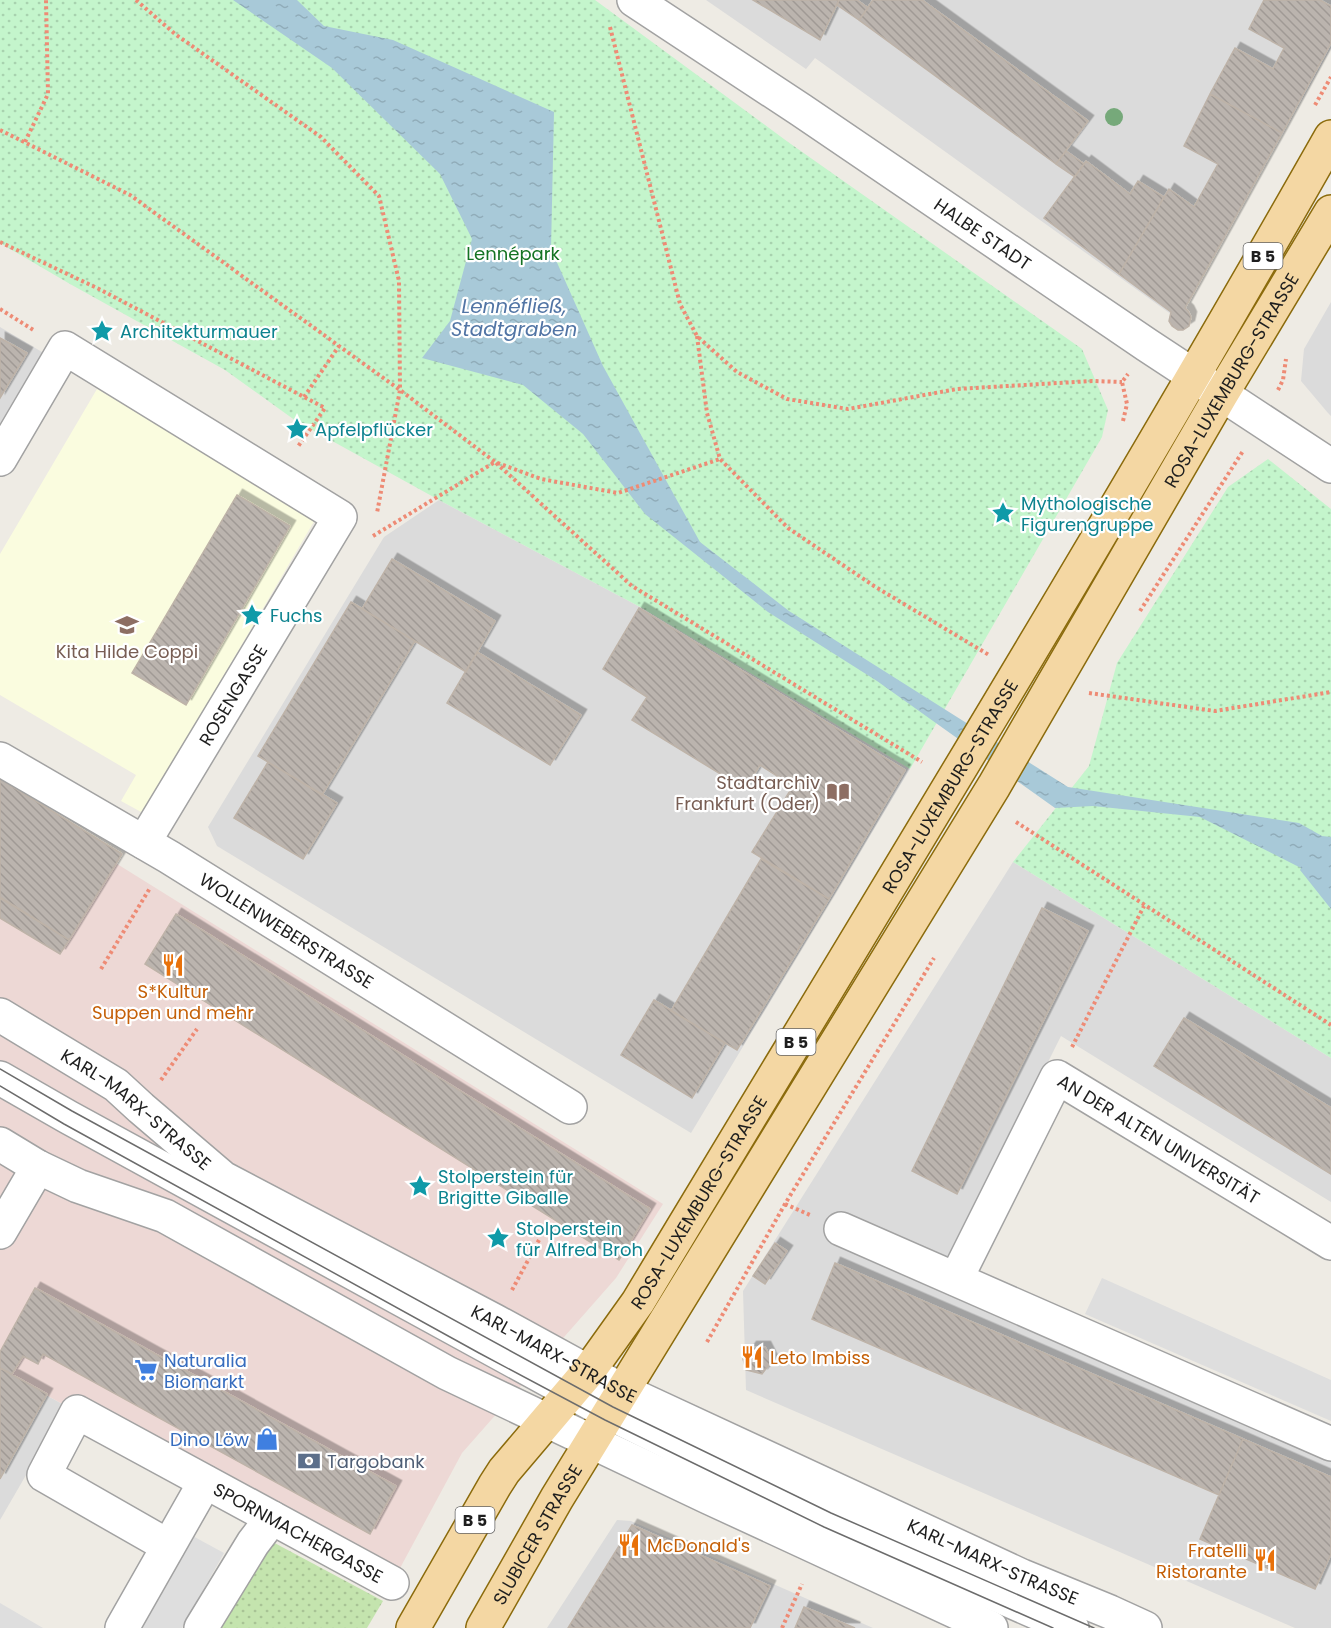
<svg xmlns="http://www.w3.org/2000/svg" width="1331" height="1628" font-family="Poppins,sans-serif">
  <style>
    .residential { fill: #dbdbdb }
    .commercial { fill: #edd8d5 }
    .education { fill: #fafcdf }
    .grass { fill: url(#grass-dots) }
    .park { fill: url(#park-dots) }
    .parking { fill: #dedede }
    .water { fill: url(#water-ripples) }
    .building { fill: url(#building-back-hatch); stroke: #beb3a8; stroke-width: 1.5; filter: url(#shadow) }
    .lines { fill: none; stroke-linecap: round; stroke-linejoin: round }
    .minor-casing { stroke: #a2a2a2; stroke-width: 36 }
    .major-casing { stroke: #8b6b0c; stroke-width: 36 }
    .path { stroke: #ee8b75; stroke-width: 4; stroke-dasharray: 3 3; stroke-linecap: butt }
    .minor { stroke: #fff; stroke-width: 33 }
    .major { stroke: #f4d7a3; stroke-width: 33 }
    .tram { stroke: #6c6c6c; stroke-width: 1.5 }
    .tree { fill: #76a97a }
    .labels { text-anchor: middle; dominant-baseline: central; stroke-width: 4.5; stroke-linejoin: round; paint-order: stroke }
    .shield { fill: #fff; stroke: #626262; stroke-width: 1.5 }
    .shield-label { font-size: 16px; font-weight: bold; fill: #1e1e1e }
    .street-label { font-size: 18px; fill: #1e1e1e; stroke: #fff }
    .park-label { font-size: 18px; fill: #147323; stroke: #fff }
    .culture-label { font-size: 18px; fill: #0d838f; stroke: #fff; text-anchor: start }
    .education-label { font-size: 18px; fill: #785e54; stroke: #fff }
    .food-label { font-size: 18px; fill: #c56008; stroke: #fff; text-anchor: start }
    .shop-label { font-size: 18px; fill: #366cbe; stroke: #fff; text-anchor: start }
    .service-label { font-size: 18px; fill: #4e5e75; stroke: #fff; text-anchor: start }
    .water-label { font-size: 20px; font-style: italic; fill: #5275a5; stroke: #fff }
  </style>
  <defs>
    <pattern id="grass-dots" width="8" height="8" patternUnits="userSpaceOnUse" patternTransform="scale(1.5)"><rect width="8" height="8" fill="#c4e4ae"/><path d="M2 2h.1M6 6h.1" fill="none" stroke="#a8c395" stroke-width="1.8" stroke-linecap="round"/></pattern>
    <pattern id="park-dots" width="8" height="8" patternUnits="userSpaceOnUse" patternTransform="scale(1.5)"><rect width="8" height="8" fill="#c4f5cc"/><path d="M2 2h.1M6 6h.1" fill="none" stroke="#a8d2af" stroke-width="1.8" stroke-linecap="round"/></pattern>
    <pattern id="water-ripples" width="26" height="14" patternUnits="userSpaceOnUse" patternTransform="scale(1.5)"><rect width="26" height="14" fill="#a8c9d8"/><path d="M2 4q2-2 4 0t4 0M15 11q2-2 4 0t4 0" fill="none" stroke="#90acb9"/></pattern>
    <pattern id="building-back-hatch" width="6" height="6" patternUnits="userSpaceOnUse" patternTransform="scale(1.5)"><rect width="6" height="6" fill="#bbb4ae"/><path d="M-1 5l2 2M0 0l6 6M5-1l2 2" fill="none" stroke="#a09a95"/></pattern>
    <filter id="shadow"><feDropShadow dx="5.5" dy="-5.5" stdDeviation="0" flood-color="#0004"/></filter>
  </defs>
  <rect width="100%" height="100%" fill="#eeebe4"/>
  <path class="residential" d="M706,0H1331V48L1179,320L815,58L806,69Z
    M1331,302V416L1328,413L1301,381L1304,349Z
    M0,327L47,355L0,437Z
    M439,500L642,608L910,769L691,1133L217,846L208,827L384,537Z
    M1013,862L1331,1058V1202L1061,1036L936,1287L1331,1461V1628H1295L746,1390L743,1291Z
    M0,1370L66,1406L0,1520Z
    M617,1520L631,1521L873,1628H547Z"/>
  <path class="commercial" d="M0,791L663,1204L616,1278L462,1453L392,1583L0,1370Z"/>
  <path class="education" d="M97,389L316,518L143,813L121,801L136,775L0,695V554Z"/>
  <path class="grass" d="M269,1540L383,1601L367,1628H215Z"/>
  <path class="park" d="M0,0H595L788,142L1082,349L1108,410L1102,437L910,769L642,608L439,500L296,421L225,370L70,284L0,243Z
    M1268,459L1331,509V1058L1013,862L1089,766L1117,663L1228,487Z"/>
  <path class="parking" d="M1102,1278L1331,1380V1421L1085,1314Z
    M189,1534L224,1553L182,1628H136Z
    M0,1603L43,1628H0Z"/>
  <path class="water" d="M233,0H297L324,26L393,40L554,112L551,249L603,366L700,542L789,611L1068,787L1299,823L1322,836L1331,837V909L1300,870L1301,868L1200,817L1093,806L1055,808L877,681L768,612L645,514L583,434L523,385L422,358L450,321L472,239L440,174L332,68Z"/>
  <path class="building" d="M753,0H839L820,40Z
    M839,0H857L868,8L859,20L837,5Z
    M873,0H922L1088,121L1056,164L859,20Z
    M1264,0H1320L1331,6V43L1282,133L1210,94L1235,48L1273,69L1284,48L1249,29Z
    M1210,94L1282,133L1185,308L1188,311L1191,317L1189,326L1183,330H1178L1172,326L1169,321L1171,312L1119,274L1169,189L1194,207L1218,164L1184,146Z
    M1066,151L1084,164L1075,177L1056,164Z
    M1086,161L1130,194L1138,181L1164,197L1119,274L1044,218Z
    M0,338L27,353L0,398Z
    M237,495L290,526L186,705L132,673Z
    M392,559L495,621L466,672L362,609Z
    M351,602L415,641L322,795L258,756Z
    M639,608L905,770L829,899L752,852L793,786L760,765L745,789L632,720L647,697L603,669Z
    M477,652L581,715L550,765L447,703Z
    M268,762L337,803L303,859L234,818Z
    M0,779L122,854L69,940L0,898Z
    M761,859L829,899L737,1050L671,1011Z
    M0,897L69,940L60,954L0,918Z
    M1042,908L1088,931L957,1194L912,1171Z
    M176,914L650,1209L619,1260L145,964Z
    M654,1000L725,1043L692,1098L621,1055Z
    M1184,1018L1331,1108V1174L1154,1066Z
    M775,1243L787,1251L765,1284L753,1276Z
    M835,1263L1243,1439L1219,1495L812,1319Z
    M35,1288L396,1486L370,1534L43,1354L38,1364L23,1356L12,1374L0,1368V1352Z
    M751,1347H765L772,1361L762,1374L746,1370L743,1359Z
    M0,1368L47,1394L0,1479Z
    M1243,1439L1331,1477V1554L1315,1589L1200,1539Z
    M632,1525L770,1586L750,1628H568Z
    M804,1607L855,1628H795Z"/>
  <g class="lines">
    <g class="minor-casing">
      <g id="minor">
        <path id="s1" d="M634,0L801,110L1147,345L1331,466"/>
        <path d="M0,459L65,348L340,517L144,842"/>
        <path id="s2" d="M0,759L169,857L570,1107"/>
        <path id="s3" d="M0,1015L116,1085L141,1108L223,1178L495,1321L623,1391L1022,1576L1110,1612L1145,1628"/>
        <path d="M0,1078L68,1117L609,1413L828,1521L1072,1628"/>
        <path d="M0,1144L38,1167L78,1186L165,1216L447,1373L708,1497L991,1628"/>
        <path d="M841,1229L1331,1444"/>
        <path d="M0,1232L38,1167"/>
        <path id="s4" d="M956,1279L1057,1077L1331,1243"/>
        <path id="s5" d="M168,1546L44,1475L77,1412L392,1583"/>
        <path d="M122,1628L205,1482"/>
        <path d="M201,1628L253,1543L272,1518"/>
      </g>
    </g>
    <g class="major-casing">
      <g id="major">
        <path id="s6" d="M413,1628L495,1485L504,1471L588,1372L638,1302C871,915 1108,530 1331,137"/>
        <path id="s7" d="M483,1628L557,1498L994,786L1221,395L1331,212"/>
      </g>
    </g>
    <path class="path" d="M136,0L175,34L321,137L379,196L399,281L400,390L377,513
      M610,27L680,304L697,336L737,372L787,399L848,409L957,389L1092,381L1122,382
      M1315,105L1331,77
      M0,130L130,195L400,390L495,462L541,479L618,493L720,459
      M25,142L48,94L46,0
      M0,242L99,289L325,408L297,448
      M0,309L35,331
      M697,336L707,413L720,459L788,528L874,586L989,655
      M1278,390L1283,380L1286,359
      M304,397L339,346
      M1123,421L1127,404L1122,382L1128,374
      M373,536L495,462L632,586L922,762
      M1140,611L1243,451
      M1089,693L1215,711L1331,692
      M1016,822L1331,1025
      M101,969L150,888
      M1072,1047L1144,906
      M161,1080L197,1029
      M785,1204L810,1215
      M512,1290L539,1240
      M707,1342L785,1204L934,958
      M782,1628L802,1584"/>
    <use href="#minor" class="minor"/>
    <use href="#major" class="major"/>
    <path class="tram" d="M0,1069L72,1111L613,1407L831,1513L1094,1628
      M0,1086L64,1124L479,1353L605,1420L824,1527L1053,1628"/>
  </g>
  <circle class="tree" cx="1114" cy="117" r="9"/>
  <defs>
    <g id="sight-bare" transform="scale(1.8)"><path d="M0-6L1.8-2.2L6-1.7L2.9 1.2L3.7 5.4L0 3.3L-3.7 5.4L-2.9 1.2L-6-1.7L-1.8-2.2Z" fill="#0f9aa8" stroke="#fff" stroke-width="2.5" paint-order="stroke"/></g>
    <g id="school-bare" transform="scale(1.8)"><path d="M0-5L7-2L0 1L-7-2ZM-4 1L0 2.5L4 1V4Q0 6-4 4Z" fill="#8d6e63" stroke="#fff" stroke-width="2.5" paint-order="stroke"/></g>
    <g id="library-bare" transform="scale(1.8)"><path d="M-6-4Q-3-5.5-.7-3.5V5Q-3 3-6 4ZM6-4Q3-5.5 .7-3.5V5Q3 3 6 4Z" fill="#8d6e63" stroke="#fff" stroke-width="2.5" paint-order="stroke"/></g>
    <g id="restaurant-bare" transform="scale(1.8)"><path d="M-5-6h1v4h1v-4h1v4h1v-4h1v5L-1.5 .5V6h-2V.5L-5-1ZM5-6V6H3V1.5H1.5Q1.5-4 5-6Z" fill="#e8710a" stroke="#fff" stroke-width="2.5" paint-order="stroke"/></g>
    <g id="supermarket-bare" transform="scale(1.8)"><path d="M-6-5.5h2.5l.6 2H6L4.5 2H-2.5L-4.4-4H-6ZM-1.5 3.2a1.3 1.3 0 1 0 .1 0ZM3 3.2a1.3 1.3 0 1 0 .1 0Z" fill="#3f7fe0" stroke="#fff" stroke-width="2.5" paint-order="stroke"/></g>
    <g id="shop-bare" transform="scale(1.8)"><path d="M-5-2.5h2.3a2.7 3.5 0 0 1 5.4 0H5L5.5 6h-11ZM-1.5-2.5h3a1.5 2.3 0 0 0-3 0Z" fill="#3f7fe0" stroke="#fff" stroke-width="2.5" paint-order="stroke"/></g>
    <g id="bank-bare" transform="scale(1.8)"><path d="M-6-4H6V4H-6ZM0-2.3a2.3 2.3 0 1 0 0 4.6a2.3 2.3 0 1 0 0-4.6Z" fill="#5c6f8a" stroke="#fff" stroke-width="2.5" paint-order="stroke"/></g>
  </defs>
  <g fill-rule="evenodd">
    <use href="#sight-bare" x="102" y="331"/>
    <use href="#sight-bare" x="297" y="429"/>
    <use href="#sight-bare" x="1003" y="513"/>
    <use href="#sight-bare" x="252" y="615"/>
    <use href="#school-bare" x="127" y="625"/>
    <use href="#library-bare" x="838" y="792"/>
    <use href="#restaurant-bare" x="173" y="965"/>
    <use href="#sight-bare" x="420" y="1186"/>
    <use href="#sight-bare" x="498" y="1238"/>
    <use href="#restaurant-bare" x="752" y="1357"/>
    <use href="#supermarket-bare" x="146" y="1370"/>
    <use href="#shop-bare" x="267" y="1439"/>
    <use href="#bank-bare" x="309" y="1461"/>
    <use href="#restaurant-bare" x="629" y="1545"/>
    <use href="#restaurant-bare" x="1265" y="1560"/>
  </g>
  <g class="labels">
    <g class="shield">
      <rect x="1243.5" y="243" width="39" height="26" rx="4.5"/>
      <rect x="776.5" y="1029" width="39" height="26" rx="4.5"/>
      <rect x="455.5" y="1507" width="39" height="26" rx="4.5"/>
    </g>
    <g class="shield-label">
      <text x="1263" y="256">B 5</text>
      <text x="796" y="1042">B 5</text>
      <text x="475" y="1520">B 5</text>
    </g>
    <g class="street-label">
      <text stroke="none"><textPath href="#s1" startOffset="420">HALBE STADT</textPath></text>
      <text stroke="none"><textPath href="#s7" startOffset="1455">ROSA-LUXEMBURG-STRASSE</textPath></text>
      <text transform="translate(233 695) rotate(-59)">ROSENGASSE</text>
      <text stroke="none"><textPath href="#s6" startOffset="1000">ROSA-LUXEMBURG-STRASSE</textPath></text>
      <text stroke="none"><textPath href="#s2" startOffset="334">WOLLENWEBERSTRASSE</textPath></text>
      <text stroke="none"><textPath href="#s3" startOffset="166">KARL-MARX-STRASSE</textPath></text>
      <text stroke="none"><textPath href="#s4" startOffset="345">AN DER ALTEN UNIVERSITÄT</textPath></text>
      <text stroke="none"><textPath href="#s6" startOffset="514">ROSA-LUXEMBURG-STRASSE</textPath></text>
      <text stroke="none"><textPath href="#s3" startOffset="652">KARL-MARX-STRASSE</textPath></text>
      <text stroke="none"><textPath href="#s5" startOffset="466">SPORNMACHERGASSE</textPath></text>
      <text stroke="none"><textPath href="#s7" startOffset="108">SLUBICER STRASSE</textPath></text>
      <text stroke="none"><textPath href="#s3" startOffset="1138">KARL-MARX-STRASSE</textPath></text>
    </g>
    <g class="park-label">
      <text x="513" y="253">Lennépark</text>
    </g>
    <g class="culture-label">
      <text x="120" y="331">Architekturmauer</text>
      <text x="315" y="429">Apfelpflücker</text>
      <text x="1021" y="503">Mythologische<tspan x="1021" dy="21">Figurengruppe</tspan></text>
      <text x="270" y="615">Fuchs</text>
      <text x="438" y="1176">Stolperstein für<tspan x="438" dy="21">Brigitte Giballe</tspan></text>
      <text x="516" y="1228">Stolperstein<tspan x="516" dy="21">für Alfred Broh</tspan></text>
    </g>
    <g class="education-label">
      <text x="127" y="651">Kita Hilde Coppi</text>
      <text x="820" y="782" text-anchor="end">Stadtarchiv<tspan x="820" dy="21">Frankfurt (Oder)</tspan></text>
    </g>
    <g class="food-label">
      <text x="173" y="991" text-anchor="middle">S*Kultur<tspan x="173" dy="21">Suppen und mehr</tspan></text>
      <text x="770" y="1357">Leto Imbiss</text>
      <text x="647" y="1545">McDonald's</text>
      <text x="1247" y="1550" text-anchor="end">Fratelli<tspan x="1247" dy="21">Ristorante</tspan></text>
    </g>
    <g class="shop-label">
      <text x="164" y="1360">Naturalia<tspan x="164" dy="21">Biomarkt</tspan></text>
      <text x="249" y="1439" text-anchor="end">Dino Löw</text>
    </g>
    <g class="service-label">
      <text x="327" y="1461">Targobank</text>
    </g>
    <g class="water-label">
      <text x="514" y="306">Lennéfließ,<tspan x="514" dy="23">Stadtgraben</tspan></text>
    </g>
  </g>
</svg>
